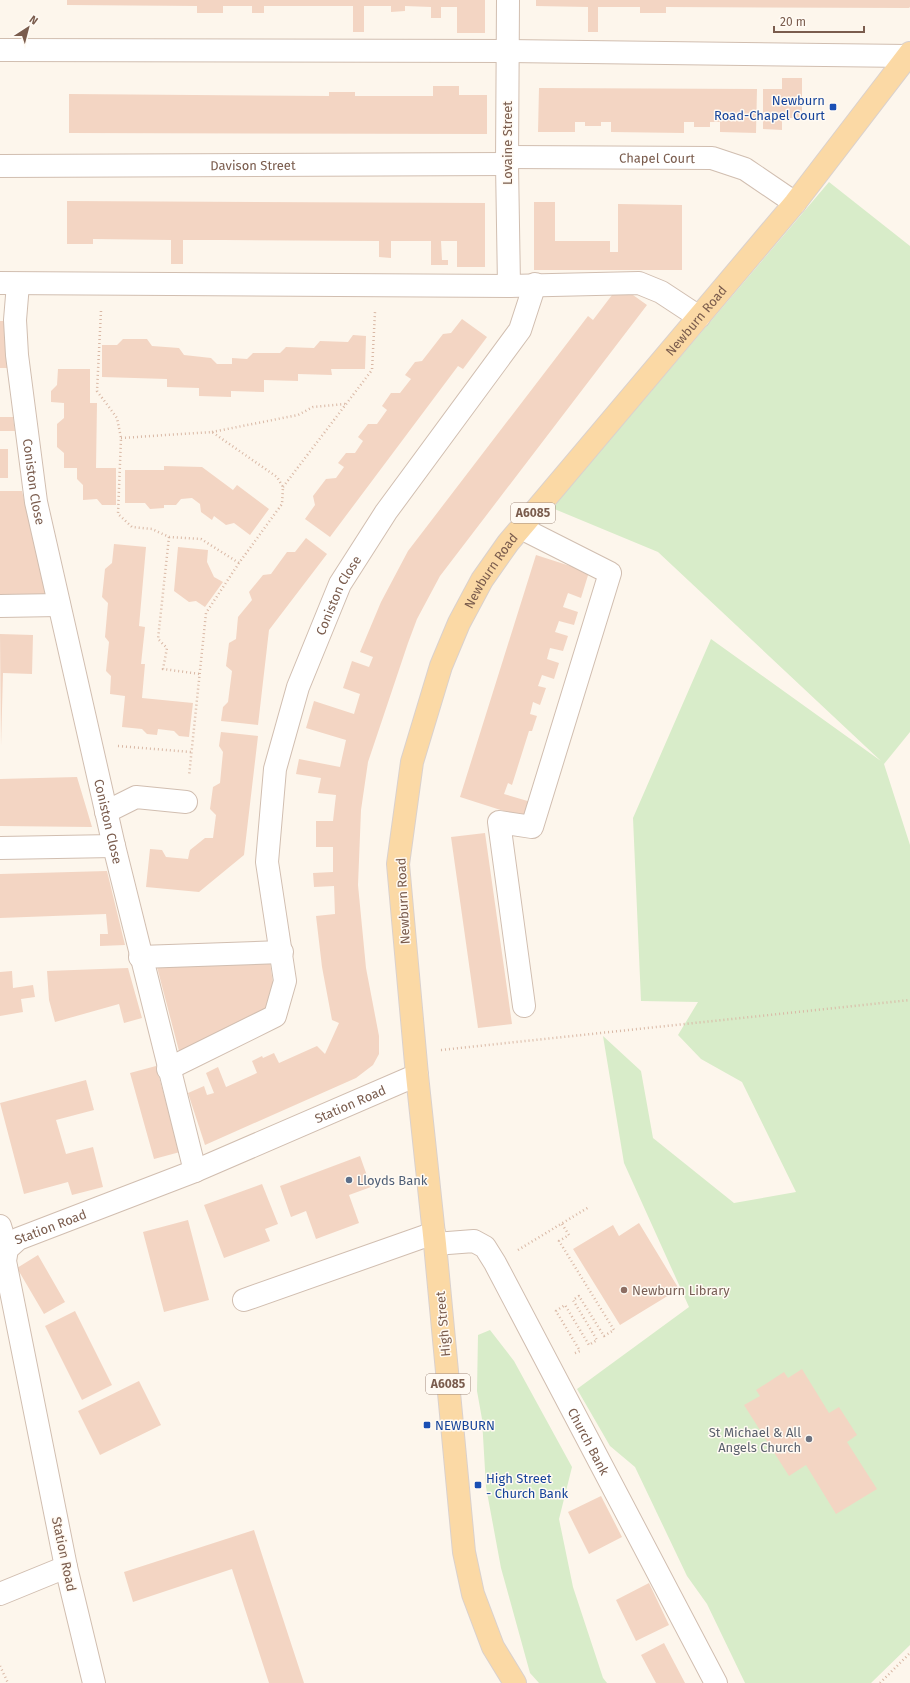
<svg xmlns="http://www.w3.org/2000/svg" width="910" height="1683" font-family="'Fira Sans',sans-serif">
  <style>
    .green { fill: #d8ecc9 }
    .building { fill: #f3d5c3 }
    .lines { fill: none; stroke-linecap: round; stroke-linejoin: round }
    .minor-casing { stroke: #d1beb0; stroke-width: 24 }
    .major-casing { stroke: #dad1cd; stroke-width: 24 }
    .path { stroke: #d9b8a5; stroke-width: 2.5; stroke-dasharray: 1 3; stroke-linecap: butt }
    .minor { stroke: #fff; stroke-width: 22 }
    .major { stroke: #fbd9a5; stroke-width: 22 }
    .transit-dot { fill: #1a4fb4; stroke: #fffaf3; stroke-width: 1.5 }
    .service-dot { fill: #5c6f8a; stroke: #fffaf3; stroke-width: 1.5 }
    .education-dot { fill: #8d6e63; stroke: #fffaf3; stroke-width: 1.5 }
    .worship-dot { fill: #6b7280; stroke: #fffaf3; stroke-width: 1.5 }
    .labels { text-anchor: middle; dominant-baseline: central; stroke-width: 3; stroke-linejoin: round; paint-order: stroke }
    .shield { fill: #fffaf3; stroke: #a28b7f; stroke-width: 1 }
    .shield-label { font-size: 12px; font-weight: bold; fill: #7a5c4d }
    .transit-label { font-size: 13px; fill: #164399; stroke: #fffaf3; text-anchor: start }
    .street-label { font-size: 13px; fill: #7a5c4d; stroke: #fffaf3 }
    .service-label { font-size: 13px; fill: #4e5e75; stroke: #fffaf3; text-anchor: start }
    .education-label { font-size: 13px; fill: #785e54; stroke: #fffaf3; text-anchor: start }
    .worship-label { font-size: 13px; fill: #5b616d; stroke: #fffaf3; text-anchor: end }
  </style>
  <rect width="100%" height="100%" fill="#fdf6ec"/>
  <path class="green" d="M829,182L910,246V732L884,764L910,845V1645L871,1683H745L707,1604L687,1576L635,1467L610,1446L577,1389L689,1307L624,1163L603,1036L641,1071L653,1138L734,1203L796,1192L742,1082L701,1059L678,1035L698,1002L641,1001L633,818L711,639L881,761L658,552L552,508Z
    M490,1330L514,1361L572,1467L559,1519L573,1587L603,1678L607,1683H539L530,1673L501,1568L486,1487L482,1419L477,1391L478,1335Z"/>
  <path class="building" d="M67,0H485V33H457V7H441V18H431V7L405,6V11L391,12V6H364V32H353V6H264V13H252V6H223V13H197V6L67,5Z
    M536,0H910V7L909,8L666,7V13H640V7H598V32H588V7L536,6Z
    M782,78H802V118H782V130L763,129V89H782Z
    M433,86H459V95H487V134L69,133V94L329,96V92H355V96H433Z
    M539,88L757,89L756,133L720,132V122H710V127H694V122H684V133L611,132V122H601V126H585V122H575V132H538Z
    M67,201L485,203V267H457V241H441L442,260H448V265H431V241H391V258L379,257V241L223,240H183V264H171V240L93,239V244H67Z
    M534,202H555V241H610V252H618V204L682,205V270H534Z
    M612,295H633L647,305L440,576L417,619L408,643L368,762L361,810L358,885L366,968L379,1036V1054L373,1065L356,1078L205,1145L188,1093L204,1086L207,1095L214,1093L206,1073L218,1067L226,1087L257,1073L252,1061L262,1056L263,1058L274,1053L279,1063L317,1046L325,1054L339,1023L332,1020L322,967L316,916L335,914L334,886L314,887L313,873L333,872V847H316V821H333L336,795L318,793L321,778L296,774L299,759L340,767L346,740L306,728L314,701L354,714L360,694L343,688L352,661L369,667L373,657L360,652L381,602L408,551L588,316L593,320Z
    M462,319L487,337L463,369L458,366L330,537L305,519L315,505L313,496L326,479L336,478L344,467L338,463L346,453H355L363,441L358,437L368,424H377L387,410L382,406L391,393H400L411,379L405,375L415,362L422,361L443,334L451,333Z
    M0,321H4L7,368H0Z
    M353,335L366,336L365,369H331L332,375L298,374V381L264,380V392L231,391V397L199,396V388L167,387V379L102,377V345H117L123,339H147L152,346L179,348L184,355L211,358L217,364H232V358L247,359L253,353H280L286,347L314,348L320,341L348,342Z
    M58,369H90V403H97L96,468H116V505H102L97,499L83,500V485L77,479V468H64V453L57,447V424L64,418V403L51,402V391L57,385Z
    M0,417H13L15,431H0Z
    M0,449H8V478H0Z
    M164,466L202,467L233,490L237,485L269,509L250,535L234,523L226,525L214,516L212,520L201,512L200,504L192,498L181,499L176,505H164V508L150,509L145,503H125V470H164Z
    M0,491H22L47,596H0Z
    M306,538L327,554L269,630L258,725L221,721L223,707L228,702L232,671L226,666L229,643L236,639L238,617L252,600L249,592L263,575L271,574L287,552H295Z
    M114,544L146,547L139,626L145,627L141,664H145L142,698L193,703L189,737L179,736L174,731L158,729L157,735L147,734L142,729L122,727L125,696L110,694L111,676L106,671L109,642L105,637L108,603L102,597L105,569L112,563Z
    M178,547L208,550L207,562L214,577L223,582L205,607L196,601L189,602L174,591Z
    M536,555L589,572L581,598L568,593L563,607L578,612L574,625L559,621L555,632L568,636L563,651L550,648L547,659L559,663L554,679L542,675L538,686L546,688L540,705L533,702L530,714L537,716L532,731H529L512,785L508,783L504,794L531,802L526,818L460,797Z
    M0,634L33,635L32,674L3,673L1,746Z
    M221,732L258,736L244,855L199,892L146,887L150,849L162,850L166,857L188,859L190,850L205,838H213L216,815L210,809L213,787L220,783L223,752L219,746Z
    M77,777L92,827L0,826V779Z
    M485,833L512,1024L478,1028L451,837Z
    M107,871L125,945L100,946V934H108L106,914L0,918V874Z
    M270,962L273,983L264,1013L247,1022L179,1051L157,967Z
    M128,968L142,1018L124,1023L119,1004L55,1022L49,1000L47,971Z
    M12,971L13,988L33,985L35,997L21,999L23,1012L0,1016V972Z
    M156,1066L180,1152L154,1159L130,1073Z
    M86,1080L94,1110L56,1120L66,1154L93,1147L103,1187L72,1195L68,1182L24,1194L0,1103Z
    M360,1156L371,1187L349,1195L359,1223L316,1239L306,1211L291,1217L280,1186Z
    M262,1184L278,1224L265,1229L270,1241L224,1258L204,1205Z
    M188,1220L209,1300L164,1312L143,1232Z
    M639,1223L679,1289L620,1325L573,1249L613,1225L619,1236Z
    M38,1255L65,1302L44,1314L17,1268Z
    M75,1311L112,1385L82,1400L45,1326Z
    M802,1369L829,1413L839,1407L857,1435L847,1442L877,1489L836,1514L806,1465L789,1476L744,1405L760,1396L756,1390L784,1372L788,1378Z
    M139,1381L161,1425L100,1455L78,1411Z
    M601,1496L622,1537L589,1554L568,1512Z
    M254,1530L265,1564L304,1683H269L232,1569L133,1602L124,1572Z
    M649,1583L669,1625L636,1641L616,1600Z
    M664,1643L685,1683H656L641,1655Z"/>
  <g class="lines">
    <g class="minor-casing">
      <g id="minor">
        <path d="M508,0L507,164L509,286"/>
        <path d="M0,50L508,51L908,56"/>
        <path id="s1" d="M507,157L712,158L745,169L795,203"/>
        <path id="s2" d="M0,166L507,164"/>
        <path d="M0,283L509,286L639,283L661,292L699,317"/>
        <path id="s3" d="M18,284L15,320L17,355L36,502L114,846L195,1171"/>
        <path d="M521,528L610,573L532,827L499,822L524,1006"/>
        <path d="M0,606L59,605"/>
        <path d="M106,812L136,797L186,802"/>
        <path d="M0,848L114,846"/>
        <path d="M140,957L282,952"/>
        <path id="s4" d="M168,1069L275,1016L285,981L267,862L275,769L298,687L340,584L386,512L520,330L535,284"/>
        <path d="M0,1226L7,1249"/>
        <path id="s5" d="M435,1244L474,1241L485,1247L495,1263L716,1683"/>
        <path d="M244,1300L434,1233"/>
        <path d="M0,1594L66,1567"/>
        <path id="s6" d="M94,1683L66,1567L5,1261L7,1249L18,1239L195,1171L417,1075"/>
      </g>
    </g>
    <g class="major-casing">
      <g id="major">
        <path id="s7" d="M515,1683L493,1647L473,1594L464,1552L435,1244L417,1075L398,864L412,762L441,666L459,623L482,580L508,543L795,203L910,53"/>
      </g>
    </g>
    <path class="path" d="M101,311L97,391L117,418L121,438L118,514L132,527L152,529L169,537L201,539L239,563
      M212,432L298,415L313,407L345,404
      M121,438L212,432L277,477L283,487L282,504L239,563L206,613L189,776
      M283,487L372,370L375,312
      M169,537L158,639L167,648L163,669L200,674
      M118,746L191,752
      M441,1050L910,1000
      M562,1224L569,1235L559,1241L614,1330L604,1336L579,1296L573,1300L597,1340L589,1345L565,1305L556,1311L580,1351L573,1354
      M518,1250L589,1207
      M0,1666L8,1683
      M880,1683L910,1653"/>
    <use href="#minor" class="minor"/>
    <use href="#major" class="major"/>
  </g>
  <g class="transit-dot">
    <rect x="829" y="103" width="8" height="8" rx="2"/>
    <rect x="423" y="1421" width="8" height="8" rx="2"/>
    <rect x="474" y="1481" width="8" height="8" rx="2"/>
  </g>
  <circle class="service-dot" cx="349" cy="1180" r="4"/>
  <circle class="education-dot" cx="624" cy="1290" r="4"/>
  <circle class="worship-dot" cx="809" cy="1439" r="4"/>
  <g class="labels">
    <g class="shield">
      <rect x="511" y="503" width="44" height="20" rx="3"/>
      <rect x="426" y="1374" width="44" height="20" rx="3"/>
    </g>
    <g class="shield-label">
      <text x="533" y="513">A6085</text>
      <text x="448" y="1384">A6085</text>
    </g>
    <g class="transit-label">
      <text x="825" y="100" text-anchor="end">Newburn<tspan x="825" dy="15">Road-Chapel Court</tspan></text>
      <text x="435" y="1425">NEWBURN</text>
      <text x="486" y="1478">High Street<tspan x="486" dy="15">- Church Bank</tspan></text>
    </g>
    <g class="street-label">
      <text transform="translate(507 143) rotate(-90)">Lovaine Street</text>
      <text stroke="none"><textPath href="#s1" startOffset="150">Chapel Court</textPath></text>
      <text stroke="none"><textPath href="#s2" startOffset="253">Davison Street</textPath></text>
      <text stroke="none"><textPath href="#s7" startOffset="1468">Newburn Road</textPath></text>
      <text stroke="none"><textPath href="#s3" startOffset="199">Coniston Close</textPath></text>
      <text stroke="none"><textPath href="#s7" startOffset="1144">Newburn Road</textPath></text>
      <text stroke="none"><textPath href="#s4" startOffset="555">Coniston Close</textPath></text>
      <text stroke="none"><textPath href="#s3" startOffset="547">Coniston Close</textPath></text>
      <text transform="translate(403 901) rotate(-93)">Newburn Road</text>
      <text stroke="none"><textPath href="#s6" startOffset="817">Station Road</textPath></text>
      <text stroke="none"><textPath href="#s6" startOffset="493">Station Road</textPath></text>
      <text transform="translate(443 1324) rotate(-95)">High Street</text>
      <text stroke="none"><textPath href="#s5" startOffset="272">Church Bank</textPath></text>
      <text transform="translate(64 1554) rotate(78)">Station Road</text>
    </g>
    <g class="service-label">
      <text x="357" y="1180">Lloyds Bank</text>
    </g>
    <g class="education-label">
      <text x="632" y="1290">Newburn Library</text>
    </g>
    <g class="worship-label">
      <text x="801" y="1432">St Michael &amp; All<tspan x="801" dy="15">Angels Church</tspan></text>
    </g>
  </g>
  <g transform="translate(28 28) rotate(36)" stroke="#fffaf3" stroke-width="3" paint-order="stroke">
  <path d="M0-3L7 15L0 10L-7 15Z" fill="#7a5c4d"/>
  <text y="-6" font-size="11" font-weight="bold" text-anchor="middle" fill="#7a5c4d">N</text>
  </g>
  <path d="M774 26v6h90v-6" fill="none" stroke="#7a5c4d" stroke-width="2"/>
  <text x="780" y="26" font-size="12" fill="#7a5c4d" stroke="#fffaf3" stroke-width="3" paint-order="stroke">20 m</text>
</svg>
